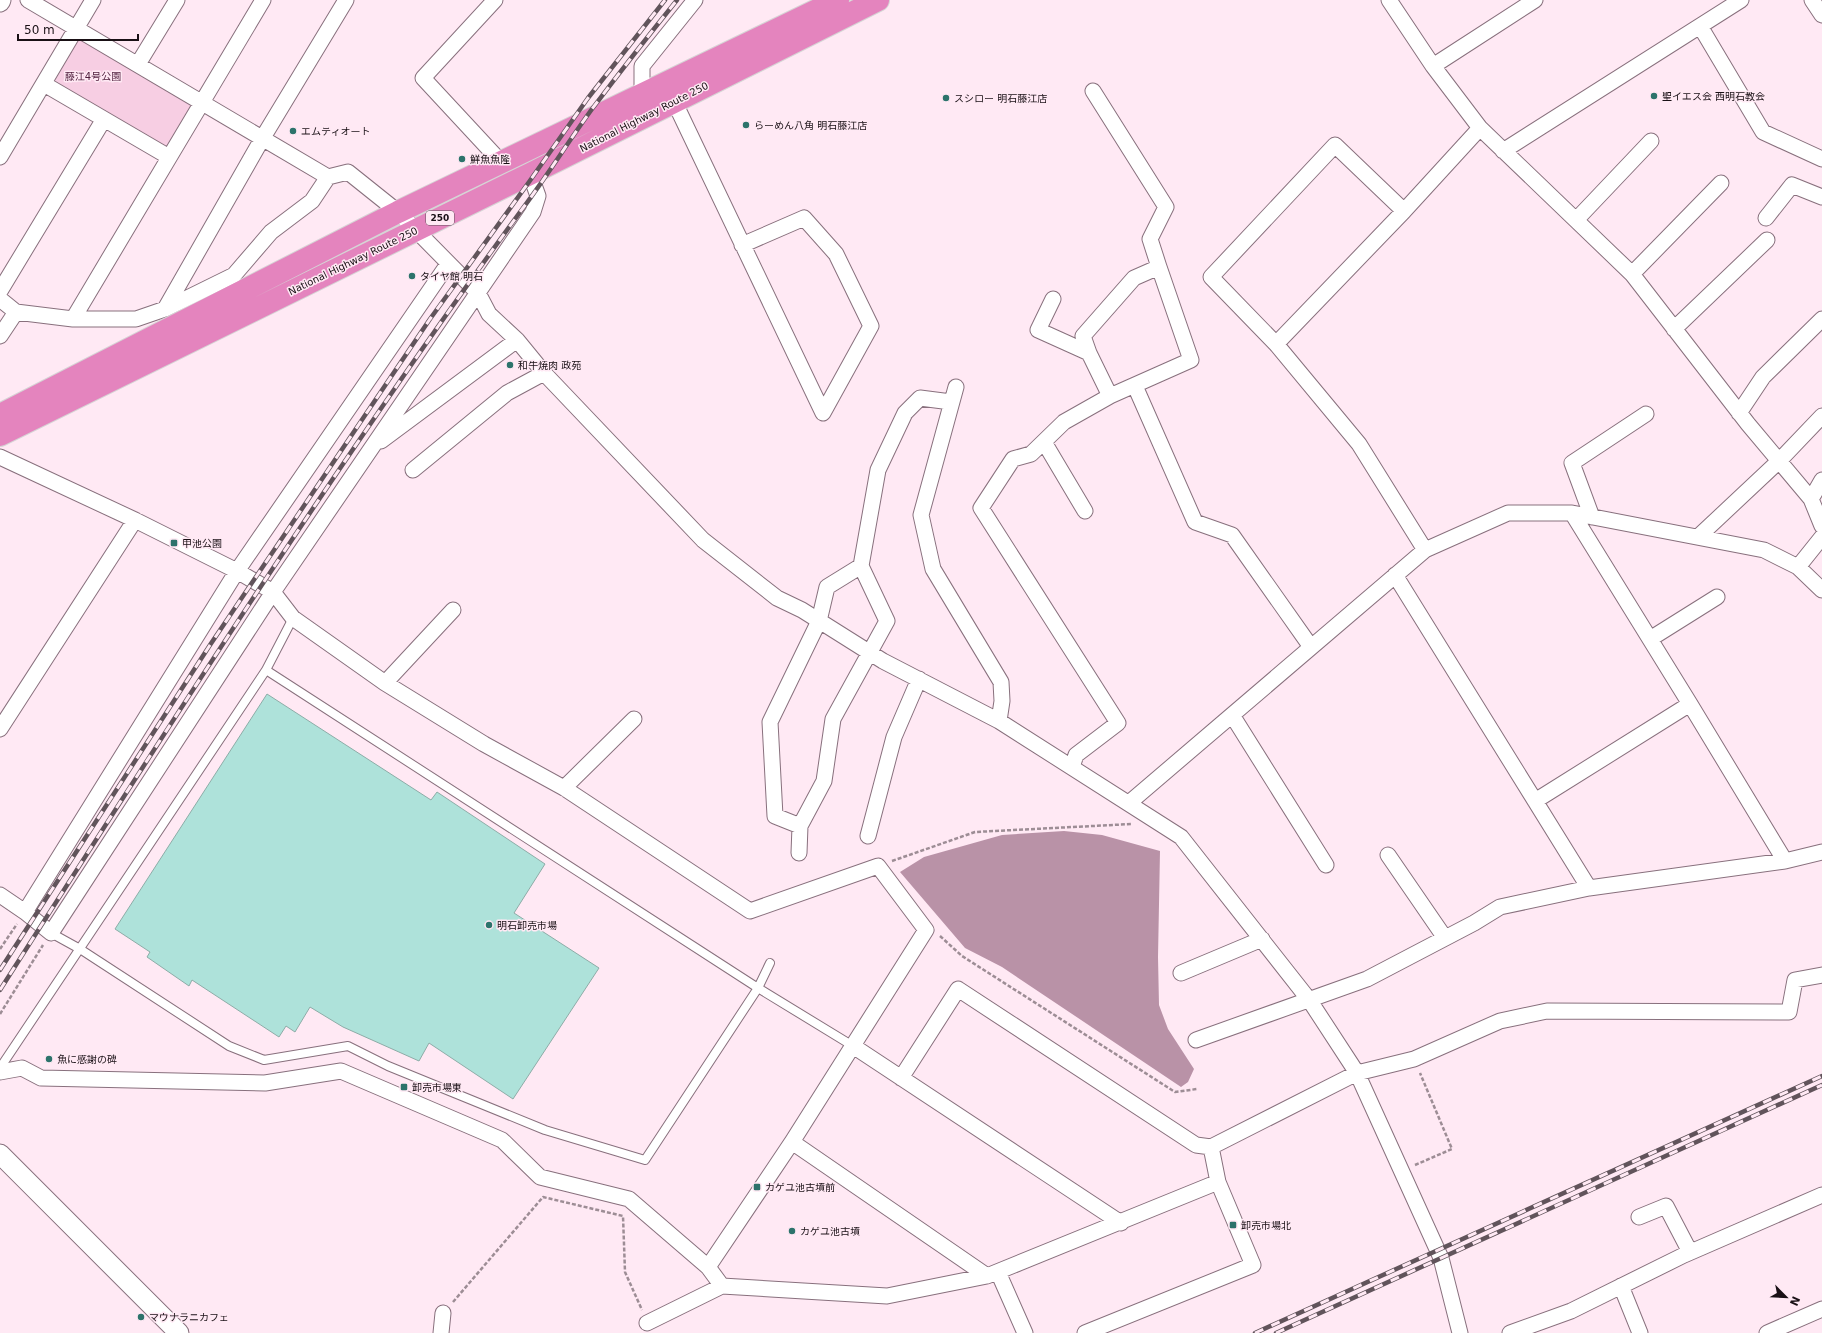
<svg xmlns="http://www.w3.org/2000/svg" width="1822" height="1333" font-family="'DejaVu Sans','Noto Sans JP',sans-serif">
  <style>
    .green { fill: #f7cee3 }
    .water { fill: #b992a7 }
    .building { fill: #aee2da; stroke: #8daca7 }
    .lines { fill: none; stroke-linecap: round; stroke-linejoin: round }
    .service-casing { stroke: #88707d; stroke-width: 10 }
    .minor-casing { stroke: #88707d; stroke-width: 17 }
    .tertiary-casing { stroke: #88707d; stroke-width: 21 }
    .trunk-casing { stroke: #d6d4d5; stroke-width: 24 }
    .path { stroke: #9d8d95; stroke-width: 2.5; stroke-dasharray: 4 2; stroke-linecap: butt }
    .service { stroke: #fff; stroke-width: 8 }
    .minor { stroke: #fff; stroke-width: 15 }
    .tertiary { stroke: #fff; stroke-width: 19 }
    .trunk { stroke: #e484be; stroke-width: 22 }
    .rail-casing { stroke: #61545b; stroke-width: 4.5 }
    .rail { stroke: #ffe9f4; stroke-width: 3; stroke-dasharray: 9; stroke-linecap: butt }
    .poi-dot { fill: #2c736b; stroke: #ffe9f4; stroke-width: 1.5 }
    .labels { text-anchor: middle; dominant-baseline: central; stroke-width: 3; stroke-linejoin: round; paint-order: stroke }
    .shield { fill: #ffe9f4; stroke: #5e5158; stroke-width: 1 }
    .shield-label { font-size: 9px; font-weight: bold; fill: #191015 }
    .park-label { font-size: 10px; fill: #4e1c3b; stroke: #ffe9f4 }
    .poi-label { font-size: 10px; fill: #191015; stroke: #ffe9f4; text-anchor: start }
    .street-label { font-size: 10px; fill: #191015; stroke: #ffe9f4 }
  </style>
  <rect width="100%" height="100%" fill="#ffe9f4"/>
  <path class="green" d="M80,36L193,105L167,149L53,84Z"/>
  <path class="water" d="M1064,831L1102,835L1160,851L1158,957L1159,1005L1168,1029L1194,1069L1188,1082L1181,1087L1002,967L965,948L900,872L924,857L1002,835Z"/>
  <path class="building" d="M267,694L431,800L437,792L545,864L514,913L599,968L513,1099L429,1043L419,1061L343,1027L310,1007L295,1032L286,1026L279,1037L192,980L189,986L147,957L150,952L115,929Z"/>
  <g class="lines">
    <g class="service-casing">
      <path id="service" d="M266,670L758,988L853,1046
        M51,933L80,949L229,1046L264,1060L348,1046L388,1066L545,1130L645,1160L758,988L770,963
        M0,1068L266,670L293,618"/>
    </g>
    <g class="minor-casing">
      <path id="minor" d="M28,0L328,177L348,172L398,212L478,293L489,314L517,340L544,373L703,540L777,598L802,610L883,661L999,721L1181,837L1310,1001L1357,1073L1441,1258L1460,1333
        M495,0L423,78L501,162
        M1389,0L1433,66L1480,128L1632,274L1748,424L1811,499L1822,526
        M1812,0L1822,15
        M1700,26L1763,132L1822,159
        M138,64L177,0
        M1433,66L1535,0
        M44,84L169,157
        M1093,91L1166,207L1150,239L1159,267
        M642,95V66L695,0
        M674,101L823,413L871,326L836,254L804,218L742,245
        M1503,151L1741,0
        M0,157L93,0
        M1766,218L1792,185L1822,197
        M1576,220L1651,141
        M1632,274L1721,183
        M0,291L104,119
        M0,299L16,312L73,319L263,0
        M1053,299L1038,330L1089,353
        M165,309L262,139L346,0
        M73,319H136L165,309L234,275L271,232L312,201L328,177
        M1674,329L1767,240
        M0,336L16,312
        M1276,344L1211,277L1335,145L1404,211
        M1135,386L1195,522L1232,535L1311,647
        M956,387L921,515L933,569L1001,682L1002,701L999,721
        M1739,413L1763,377L1822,319
        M381,441L517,340
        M1044,442L1085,511
        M0,457L135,520L237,571L273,592L293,618L385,683L484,744L564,788L750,911L878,866L926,930L792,1142
        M413,470L507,393L544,373
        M1811,499L1822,480
        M1572,513L1690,704L1785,861
        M1592,517L1572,463L1646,414
        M1698,537L1779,461L1822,416
        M1425,550L1359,444L1276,344L1404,211L1480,128
        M1798,567L1822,537
        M1395,575L1589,888
        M1650,639L1717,597
        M385,683L453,610
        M1232,715L1326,865
        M0,729L135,520
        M1072,767L1076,755L1118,723L981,508L1013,459L1031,454L1064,422L1110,396L1191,360L1159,267L1134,278L1083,336L1089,353L1110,396
        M564,788L634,719
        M1535,801L1690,704
        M1129,803L1425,550L1508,513H1572L1764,550L1798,567L1822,590
        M800,826L775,816L770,722L819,621L827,587L861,566L878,470L905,413L920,398L951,402
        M868,836L894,737L919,679
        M799,853L800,826L824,781L833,719L887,621L861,566
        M1388,855L1445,938
        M0,895L25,912L51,933L273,592L533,212L538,196L530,174
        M25,912L237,571L448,264
        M1181,973L1262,939
        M1196,1040L1367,979L1474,923L1500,907L1589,888L1785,861L1822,852
        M853,1046L1121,1223
        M0,1072L22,1068L41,1078L265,1083L341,1071L502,1140L540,1177L629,1199L708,1267L722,1286L887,1296L987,1276
        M901,1078L958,989L1196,1145L1211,1147L1357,1073L1414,1059L1500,1021L1547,1011L1789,1012L1795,980L1822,975
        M1211,1147L1218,1182
        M1639,1217L1666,1206L1690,1252
        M708,1267L792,1142L987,1276L1218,1182L1253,1265L1085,1333
        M998,1272L1025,1333
        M1621,1286L1640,1333
        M647,1323L722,1286
        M441,1333L443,1313
        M1510,1333L1571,1311L1684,1255L1822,1195
        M1767,1333L1822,1309"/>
    </g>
    <g class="tertiary-casing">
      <path id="tertiary" d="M0,2L1,0
        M0,1154L179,1333"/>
    </g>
    <g class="trunk-casing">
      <path id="trunk" d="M0,415L398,212L838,0
        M0,435L530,174L878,0"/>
    </g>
    <path class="path" d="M892,861L975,832L1132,824
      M940,936L962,956L1175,1092L1197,1089
      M0,949L17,924
      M0,1014L43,945
      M1415,1165L1452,1149L1420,1073
      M453,1302L543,1197L623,1216L625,1272L642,1310"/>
    <use href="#service" class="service"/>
    <use href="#minor" class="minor"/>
    <use href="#tertiary" class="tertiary"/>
    <use href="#trunk" class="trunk"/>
    <g class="rail-casing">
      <path id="rail" d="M0,970L210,645L430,319L529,182L588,98L665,0
        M0,990C169,725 338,461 523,208C547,176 568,142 592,109C620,72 648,36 677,0
        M1255,1333L1822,1076
        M1276,1333L1822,1085"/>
    </g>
    <use href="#rail" class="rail"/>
  </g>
  <g class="poi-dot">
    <circle cx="1654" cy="96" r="4"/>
    <circle cx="946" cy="98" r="4"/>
    <circle cx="746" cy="125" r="4"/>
    <circle cx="293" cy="131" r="4"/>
    <circle cx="462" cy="159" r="4"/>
    <circle cx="412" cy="276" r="4"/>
    <circle cx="510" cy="365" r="4"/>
    <rect x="170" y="539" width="8" height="8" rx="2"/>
    <circle cx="489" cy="925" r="4"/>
    <circle cx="49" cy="1059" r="4"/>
    <rect x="400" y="1083" width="8" height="8" rx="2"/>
    <rect x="753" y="1183" width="8" height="8" rx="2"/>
    <rect x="1229" y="1221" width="8" height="8" rx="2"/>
    <circle cx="792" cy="1231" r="4"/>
    <circle cx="141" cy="1317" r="4"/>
  </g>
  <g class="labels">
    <rect class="shield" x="426" y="211" width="28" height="14" rx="3"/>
    <g class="shield-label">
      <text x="440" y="218">250</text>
    </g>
    <g class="park-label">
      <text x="93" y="76">藤江4号公園</text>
    </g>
    <g class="poi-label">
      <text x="1662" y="96">聖イエス会 西明石教会</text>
      <text x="954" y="98">スシロー 明石藤江店</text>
      <text x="754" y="125">らーめん八角 明石藤江店</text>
      <text x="301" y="131">エムティオート</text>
      <text x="470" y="159">鮮魚魚隆</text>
      <text x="420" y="276">タイヤ館 明石</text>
      <text x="518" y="365">和牛焼肉 政苑</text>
      <text x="182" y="543">甲池公園</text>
      <text x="497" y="925">明石卸売市場</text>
      <text x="57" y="1059">魚に感謝の碑</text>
      <text x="412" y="1087">卸売市場東</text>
      <text x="765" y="1187">カゲユ池古墳前</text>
      <text x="1241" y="1225">卸売市場北</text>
      <text x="800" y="1231">カゲユ池古墳</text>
      <text x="149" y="1317">マウナラニカフェ</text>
    </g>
    <g class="street-label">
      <text transform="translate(644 117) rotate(-27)">National Highway Route 250</text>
      <text transform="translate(353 261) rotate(-26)">National Highway Route 250</text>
    </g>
  </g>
  <g transform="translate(1786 1297) rotate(114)" stroke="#ffe9f4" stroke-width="3" paint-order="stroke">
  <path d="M0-3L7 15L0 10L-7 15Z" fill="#191015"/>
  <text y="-6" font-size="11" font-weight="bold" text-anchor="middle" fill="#191015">N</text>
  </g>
  <path d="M18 34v6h120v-6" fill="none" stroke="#191015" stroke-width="2"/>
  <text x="24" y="34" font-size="12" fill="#191015" stroke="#ffe9f4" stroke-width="3" paint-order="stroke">50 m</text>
</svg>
